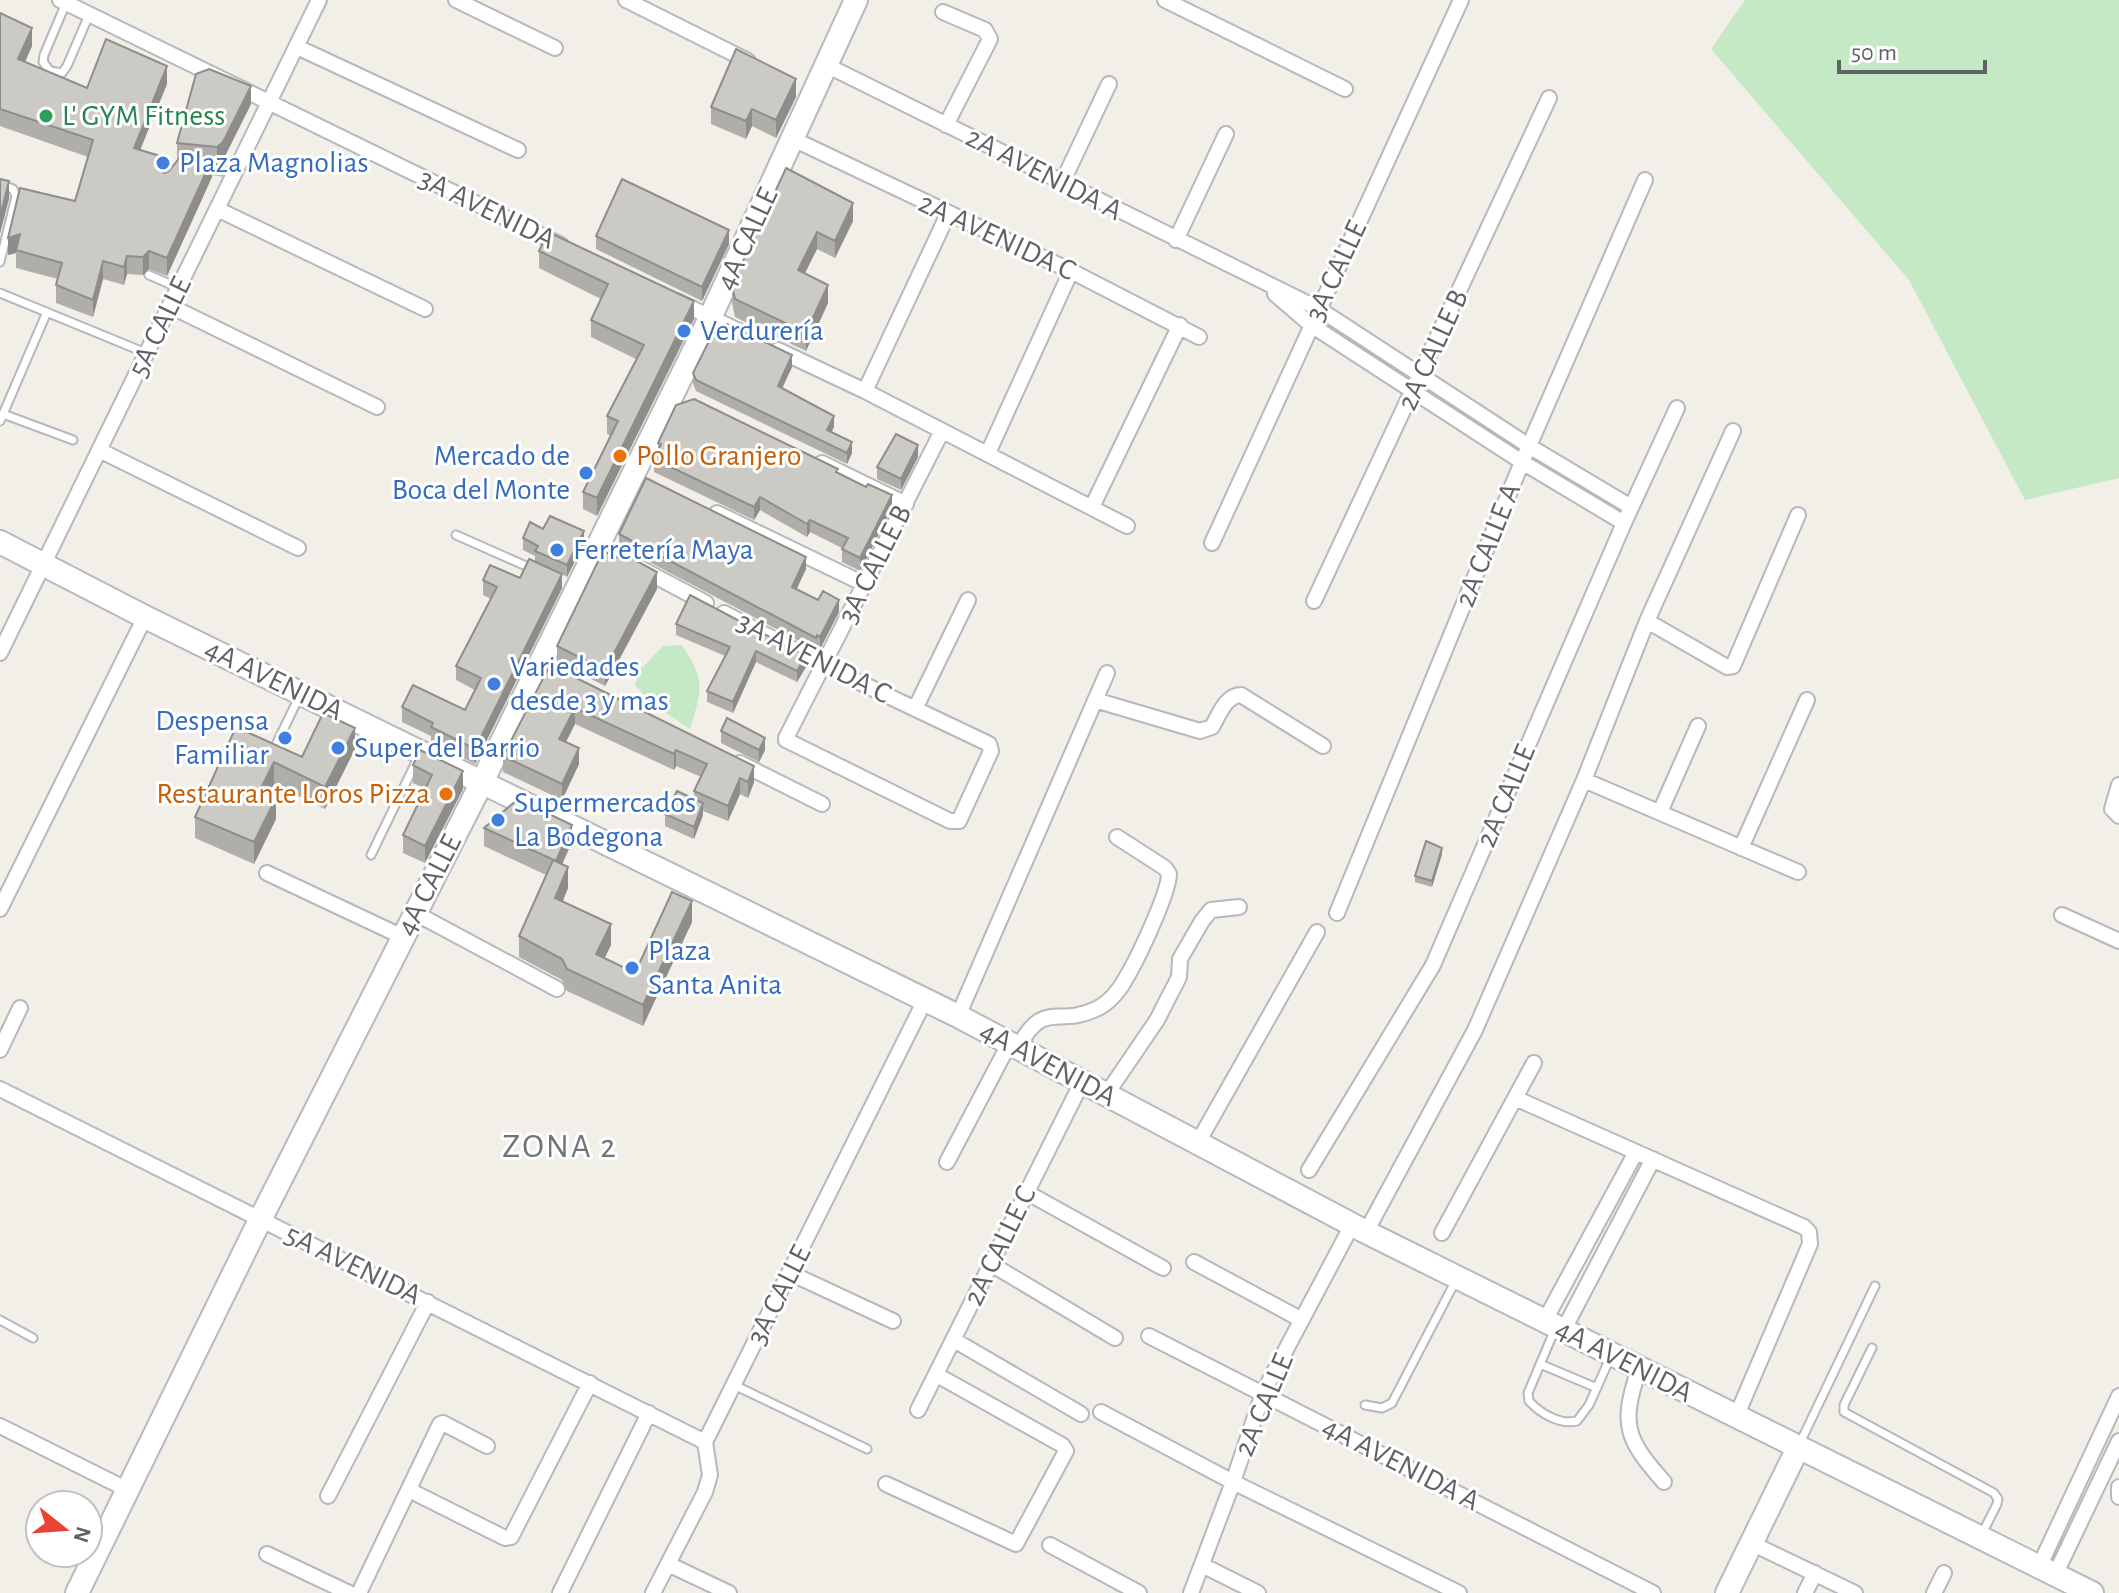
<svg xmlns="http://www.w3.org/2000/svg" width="2119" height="1593" font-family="'Alegreya Sans',sans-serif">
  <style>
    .green { fill: #c5e8c5 }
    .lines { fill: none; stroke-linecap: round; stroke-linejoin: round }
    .lane-casing { stroke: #b5b8bc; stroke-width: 11 }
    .street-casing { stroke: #b5b8bc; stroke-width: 18 }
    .secondary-casing { stroke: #b6babf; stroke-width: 26 }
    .lane { stroke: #fff; stroke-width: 7 }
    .street { stroke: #fff; stroke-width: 14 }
    .secondary { stroke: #fff; stroke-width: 22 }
    .wall { fill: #afaea9 }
    .shaded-wall { fill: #8f8d8a }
    .building { fill: #cccac5; stroke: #8f8d8a; stroke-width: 2 }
    .leisure-dot { fill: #2e9e5b; stroke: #fff; stroke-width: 3 }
    .shop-dot { fill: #3f7fe0; stroke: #fff; stroke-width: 3 }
    .food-dot { fill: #e8710a; stroke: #fff; stroke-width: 3 }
    .labels { text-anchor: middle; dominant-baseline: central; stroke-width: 6; stroke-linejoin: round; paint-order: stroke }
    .leisure-label { font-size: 30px; fill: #27864d; stroke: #fff; text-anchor: start }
    .shop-label { font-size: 30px; fill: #366cbe; stroke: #fff; text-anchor: start }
    .street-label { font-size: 30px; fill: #5f6368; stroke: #fff }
    .food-label { font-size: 30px; fill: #c56008; stroke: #fff; text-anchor: start }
    .quarter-label { font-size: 34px; letter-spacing: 2px; fill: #70757a; stroke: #fff }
  </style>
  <rect width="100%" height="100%" fill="#f1efe8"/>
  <path class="green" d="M1745,0H2119V478L2025,500L1909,280L1711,49Z
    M682,645C706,681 702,689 690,729L651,703L635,685L641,669L663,646Z"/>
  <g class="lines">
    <g class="lane-casing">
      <path id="lane" d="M66,3L44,55L43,62L50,71L62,73L67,66L89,15
        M202,168L235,173
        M0,184L13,189L16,196L0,262
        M149,275L179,288
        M0,293L146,353
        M3,414L73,440
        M0,421L47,312
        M456,535L535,570
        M272,753L300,695
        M371,855L416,762
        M0,1320L33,1338
        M1555,1329L1528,1393L1529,1401C1541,1414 1560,1425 1577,1421L1589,1405L1610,1358
        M1872,1348L1844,1405V1412L1994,1493L1998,1499L1997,1504L1981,1536
        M1540,1364L1597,1388
        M734,1385L867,1449
        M1365,1405L1382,1408L1392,1403L1456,1280
        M1800,1443L1875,1286"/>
    </g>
    <g class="street-casing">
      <path id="street" d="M60,0L561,245
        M456,0L555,48
        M626,0L748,61
        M1165,0L1345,89
        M943,12L985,30L990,39L946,125
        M297,47L518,150
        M826,65L1319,309L1529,446L1631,507
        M793,139L1071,271L1199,337
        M1062,183L1109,84
        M217,209L425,309
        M1176,240L1226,134
        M1275,294L1311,325L1522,462L1624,523
        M677,301L741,332
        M170,306L377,407
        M778,350L865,391L1127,526
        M865,391L948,214
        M101,451L298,548
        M988,453L1071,271
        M822,463L906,504
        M1092,507L1180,325
        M717,513L864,584
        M1212,543L1461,0
        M598,546L706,603
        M1314,601L1549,98
        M724,613L823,665L989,744L991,751L959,821H950L786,740V738C838,635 891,533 942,431
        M1647,621L1727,667L1733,666L1798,515
        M0,653L319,0
        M1095,700L1200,731L1212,727C1219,715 1226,695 1241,695L1323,746
        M915,709L968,600
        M740,763L822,804
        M1584,780L1798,872
        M2119,785L2112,809L2119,816
        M1660,812L1698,726
        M1741,848L1807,700
        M267,873L403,937
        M0,909L145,617
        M415,913L557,989
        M1337,913L1522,462L1645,180
        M2062,915L2119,941
        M958,1016L1107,673
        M1018,1048C1044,998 1057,1028 1096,1009C1108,1004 1120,990 1126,978C1137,960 1169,893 1169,874L1165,868L1117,837
        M0,1050L20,1008
        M0,1089L705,1442
        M1106,1095L1157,1020L1179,977L1180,959L1202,921L1211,910L1239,907
        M1515,1098L1804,1227L1809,1232L1810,1244L1736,1417
        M1197,1144L1317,932
        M947,1162L1009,1044
        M1309,1170L1433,965L1624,523L1677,408
        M1026,1192L1163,1268
        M1366,1232L1475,1030L1584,780L1647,621L1733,431
        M1442,1233L1534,1063
        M1194,1262L1302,1320
        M991,1264L1115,1338
        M790,1273L893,1321
        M1544,1322L1636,1152
        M1563,1331L1653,1159
        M1149,1336L1653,1593
        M954,1340L1081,1414
        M1639,1369C1620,1425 1626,1439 1664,1482
        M918,1410L1082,1082
        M1101,1412L1233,1482L1459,1593
        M0,1426L128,1490
        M886,1484L1016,1544L1066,1451L1062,1445L937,1375
        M2119,1487V1497
        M409,1490L505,1538L511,1537L590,1383
        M328,1496L428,1302
        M1753,1544L1855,1593
        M1050,1545L1139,1593
        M267,1554L349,1593
        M668,1564L729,1593
        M1202,1565L1258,1593
        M2039,1567L2119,1396
        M2055,1575L2119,1441
        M359,1593L440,1424L443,1423L487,1446
        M560,1593L649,1413
        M653,1593L705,1492L710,1475L705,1442L925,1000
        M1191,1593L1233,1482L1263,1393L1352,1225
        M1805,1593L1815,1573
        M1934,1593L1944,1573"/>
    </g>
    <g class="secondary-casing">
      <path id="secondary" d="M0,542L145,617L958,1016L1366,1232L2092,1593
        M77,1593L260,1220L482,782L710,318L856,0
        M1727,1593L1798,1448"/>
    </g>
    <use href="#lane" class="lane"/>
    <use href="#street" class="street"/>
    <use href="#secondary" class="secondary"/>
  </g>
  <path class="wall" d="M0,13L32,46L25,62L87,88L167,84L140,150L164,173L169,171L177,161V143L251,104L223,160L217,165L212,164V177L167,276L149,269L143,275L127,274L124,285L103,279L93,317L56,303V285L58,279L16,268V253L8,255L75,201L88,157L0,126Z
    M796,97L776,138L752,126L746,139L711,124V107Z
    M786,168L853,221L835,258L817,249L805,273L828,303L806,351L735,317L732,303V285Z
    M596,236L729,244L702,301L596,249Z
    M539,251L694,319L597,516L583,509V492L611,436L607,434V416L636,359L591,337V320L601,299L539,268Z
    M792,367L782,388L834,427L831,432L852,453L847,464L696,391L693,384V373Z
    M658,443L838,473L892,508L860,571L842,562V548L810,532L807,537L760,510L754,520L654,472V459L658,451Z
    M918,457L901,490L877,479V467Z
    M543,529L584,543L567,577L562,574V588L475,764L431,742V736L402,722V707L465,710L475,690L456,680V666L491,599L483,595V580L520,578L535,562V556L523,550V538Z
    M619,534L806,569L796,589L839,612L820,649L817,647L816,650L619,546Z
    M622,553L657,589L605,686L557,662V646L622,559Z
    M676,624L806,667L797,682L756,662L733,713L707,702V691L725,656L676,635Z
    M550,665L754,782L748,798L740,794L728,821L703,811V815L694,839L665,826V814L694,799V791L701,777L676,766L674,770L575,724L566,742L579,764L562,800L503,772V756Z
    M236,727L302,757L355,749L325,809L274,784L269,794L276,819L254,864L195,838V817Z
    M721,731L765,750L759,762L721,743Z
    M413,765L463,789L425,863L403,853V835L426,789L413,783Z
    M484,828L572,842L562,864L568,888L563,901L611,945L604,958L635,973L692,922L643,1026L567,991L562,980L519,957V936L546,875L484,846Z
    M1442,854L1432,887L1415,882V876Z"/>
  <path class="shaded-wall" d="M32,28V46L18,77V59Z
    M167,66V84L134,165V148Z
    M796,79V97L776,138V120Z
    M251,86V104L223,160L217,165V147Z
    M752,109V126L746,139V121Z
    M212,159V177L167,276V258Z
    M9,181V199L0,234V217Z
    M853,203V221L835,258V241Z
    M729,230V244L702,301V287Z
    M817,232V249L798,287V270Z
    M20,234L16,253L8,255V238Z
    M149,251V269L143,275V257Z
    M127,256V274L124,285V267Z
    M103,261V279L93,317V300Z
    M828,285V303L806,351V333Z
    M694,301V319L597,516V498Z
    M792,355V367L778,397V386Z
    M834,416V427L827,441V430Z
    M852,442V453L847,464V453Z
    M918,445V457L901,490V479Z
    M892,495V508L860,571V558Z
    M760,497V510L754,520V507Z
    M810,520V532L807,537V524Z
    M584,531V543L567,577V565Z
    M806,557V569L792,599V587Z
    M657,572V589L605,686V670Z
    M562,574V588L475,764V749Z
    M839,600V612L820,649V637Z
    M756,651V662L733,713V702Z
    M806,656V667L797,682V671Z
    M575,708V724L559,755V739Z
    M355,728V749L325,809V787Z
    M765,738V750L759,762V750Z
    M579,748V764L562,800V784Z
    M676,750V766L674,770V754Z
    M274,762V784L260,812V790Z
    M754,766V782L748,798V782Z
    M463,771V789L425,863V846Z
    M740,778V794L728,821V806Z
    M276,798V819L254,864V842Z
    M703,803V815L694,839V827Z
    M572,825V842L555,880V862Z
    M1442,848V854L1432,887V881Z
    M568,867V888L555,919V898Z
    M692,901V922L643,1026V1005Z
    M611,924V945L596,976V954Z"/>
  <path class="building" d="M0,13L32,28L18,59L87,88L106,39L167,66L134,148L163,157L159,167L164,173L169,171L181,156L212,159L167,258L149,251L143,257L127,256L124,267L103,261L93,300L56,285L62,263L16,250L20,234L8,238L20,188L75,201L93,140L0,109Z
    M736,49L796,79L776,120L752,109L746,121L711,107Z
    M209,69L251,86L223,142L217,147L177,143L196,74Z
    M786,168L853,203L835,241L817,232L798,270L828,285L806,333L735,299L732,285Z
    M0,179L9,181L0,217Z
    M622,179L729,230L702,287L596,236Z
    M548,232L694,301L597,498L583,492L618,421L607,416L644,345L591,320L608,284L539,251Z
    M727,324L792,355L778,386L834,416L827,430L852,442L847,453L696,380L693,373L715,329Z
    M694,399L838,469L836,472L866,487L868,484L892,495L860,558L842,549L848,538L810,520L807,524L760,497L754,507L654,459L661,444L658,443L676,405Z
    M896,434L918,445L901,479L877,467Z
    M646,478L806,557L792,587L818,600L823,591L839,600L820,637L817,635L816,638L619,534Z
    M550,516L584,531L567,565L535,551L538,546L523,538L530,522L543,529Z
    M603,551L623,560L622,553L657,572L605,670L557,646Z
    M529,559L562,574L475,749L431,727L433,723L402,707L413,685L465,710L481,678L456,666L497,587L483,580L490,565L520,578Z
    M690,595L806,656L797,671L756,651L733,702L707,691L730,647L676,624Z
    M550,665L754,766L748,782L740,778L728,806L694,791L707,764L676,750L674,754L575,708L559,739L579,748L562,784L503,756Z
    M323,713L355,728L325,787L274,762L260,790L276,798L254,842L195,817L236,727L302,757Z
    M727,718L765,738L759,750L721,731Z
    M420,750L463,771L425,846L403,835L432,775L413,765Z
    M677,791L703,803L694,827L665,814Z
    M518,799L572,825L556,861L484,828Z
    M1426,841L1442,848L1432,881L1415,876Z
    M553,860L568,867L555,898L611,924L596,954L635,973L672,892L692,901L643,1005L567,969L562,959L519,936Z"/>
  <circle class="leisure-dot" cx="46" cy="116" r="8"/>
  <g class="shop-dot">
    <circle cx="163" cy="163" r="8"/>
    <circle cx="684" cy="331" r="8"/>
    <circle cx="586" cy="473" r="8"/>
    <circle cx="557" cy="550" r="8"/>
    <circle cx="494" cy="684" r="8"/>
    <circle cx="285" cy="738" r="8"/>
    <circle cx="338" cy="748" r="8"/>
    <circle cx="498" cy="820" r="8"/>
    <circle cx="632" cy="968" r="8"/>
  </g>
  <g class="food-dot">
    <circle cx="620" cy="456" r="8"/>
    <circle cx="446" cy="794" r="8"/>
  </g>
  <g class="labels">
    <g class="leisure-label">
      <text x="62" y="116">L' GYM Fitness</text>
    </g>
    <g class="shop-label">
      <text x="179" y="163">Plaza Magnolias</text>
      <text x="700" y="331">Verdurería</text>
      <text x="570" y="456" text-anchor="end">Mercado de<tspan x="570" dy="34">Boca del Monte</tspan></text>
      <text x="573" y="550">Ferretería Maya</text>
      <text x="510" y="667">Variedades<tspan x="510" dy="34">desde 3 y mas</tspan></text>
      <text x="269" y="721" text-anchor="end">Despensa<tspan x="269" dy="34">Familiar</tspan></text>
      <text x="354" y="748">Super del Barrio</text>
      <text x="514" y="803">Supermercados<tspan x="514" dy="34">La Bodegona</tspan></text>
      <text x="648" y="951">Plaza<tspan x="648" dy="34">Santa Anita</tspan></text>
    </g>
    <g class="street-label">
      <text transform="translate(1044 174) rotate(27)">2A AVENIDA A</text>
      <text transform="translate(487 209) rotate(26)">3A AVENIDA</text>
      <text transform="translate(997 237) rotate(25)">2A AVENIDA C</text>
      <text transform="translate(747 239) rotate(-65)">4A CALLE</text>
      <text transform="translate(1336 271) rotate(-65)">3A CALLE</text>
      <text transform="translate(160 327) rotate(-64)">5A CALLE</text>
      <text transform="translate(1433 350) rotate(-65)">2A CALLE B</text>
      <text transform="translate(1488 545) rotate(-68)">2A CALLE A</text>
      <text transform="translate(875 564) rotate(-63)">3A CALLE B</text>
      <text transform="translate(814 658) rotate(27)">3A AVENIDA C</text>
      <text transform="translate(274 680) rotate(26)">4A AVENIDA</text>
      <text transform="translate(1506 796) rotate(-67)">2A CALLE</text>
      <text transform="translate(429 885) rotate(-63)">4A CALLE</text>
      <text transform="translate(1048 1064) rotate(28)">4A AVENIDA</text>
      <text transform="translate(1000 1246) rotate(-64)">2A CALLE C</text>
      <text transform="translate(353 1265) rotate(26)">5A AVENIDA</text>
      <text transform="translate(779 1295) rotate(-63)">3A CALLE</text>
      <text transform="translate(1624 1361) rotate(27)">4A AVENIDA</text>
      <text transform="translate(1264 1405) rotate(-67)">2A CALLE</text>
      <text transform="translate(1401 1464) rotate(27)">4A AVENIDA A</text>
    </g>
    <g class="food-label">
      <text x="636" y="456">Pollo Granjero</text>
      <text x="430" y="794" text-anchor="end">Restaurante Loros Pizza</text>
    </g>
    <g class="quarter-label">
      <text x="560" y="1147">ZONA 2</text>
    </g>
  </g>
  <g transform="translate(64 1529) rotate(107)"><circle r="38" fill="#ffffff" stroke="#bfc1c3" stroke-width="2"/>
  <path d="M0-6L14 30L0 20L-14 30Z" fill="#ea4335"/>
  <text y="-12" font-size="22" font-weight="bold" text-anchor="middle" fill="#5f6368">N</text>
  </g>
  <path d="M1839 60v12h146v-12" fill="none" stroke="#5f6368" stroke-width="4"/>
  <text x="1851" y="60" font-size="24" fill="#5f6368" stroke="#ffffff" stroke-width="6" paint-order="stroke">50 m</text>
</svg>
